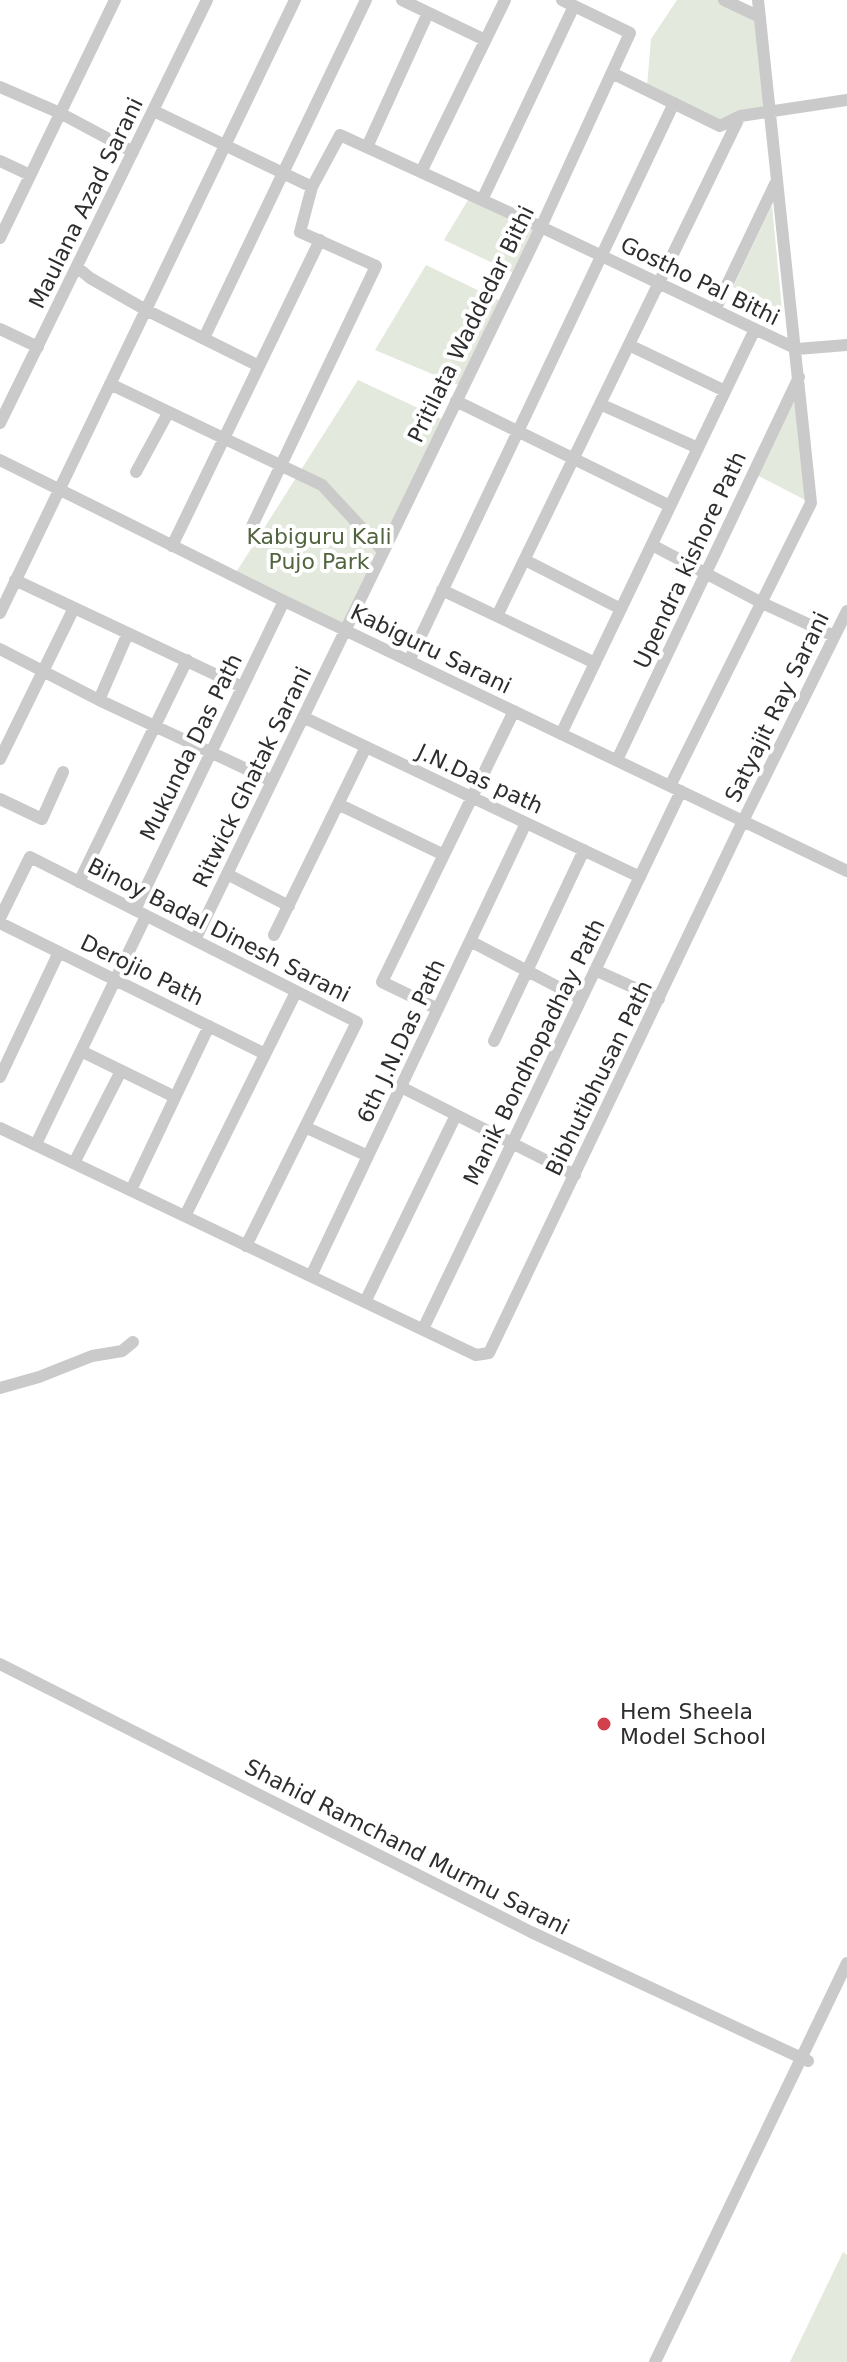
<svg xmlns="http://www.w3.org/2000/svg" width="847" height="2362" font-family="'DejaVu Sans',sans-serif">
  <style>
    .green { fill: #e3e9dc }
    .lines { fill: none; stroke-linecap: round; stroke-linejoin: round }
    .minor { stroke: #cacaca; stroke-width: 12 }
    .poi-dot { fill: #d3404d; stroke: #fff; stroke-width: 3 }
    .labels { text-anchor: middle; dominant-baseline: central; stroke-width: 8; stroke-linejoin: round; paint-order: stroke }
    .street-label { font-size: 22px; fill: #2d2d2d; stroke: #fff }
    .park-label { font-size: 22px; fill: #51643f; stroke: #fff }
    .poi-label { font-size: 22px; fill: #2d2d2d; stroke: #fff; text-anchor: start }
  </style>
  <rect width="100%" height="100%" fill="#fff"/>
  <path class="green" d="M677,0H719L757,18L767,111L717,124L647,87L651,39Z
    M471,195L538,227L516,274L444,240Z
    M772,205L782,310L733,287Z
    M426,265L502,302L463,387L375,350Z
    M358,380L444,420L345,630L235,574Z
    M798,386L811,503L753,473Z
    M843,2252L847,2255V2362H790Z"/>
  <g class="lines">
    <path class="minor" d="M402,0L485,40
      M724,0L760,17
      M612,73L720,126L740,116L847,100
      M0,87L60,113L133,152
      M154,111L312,187
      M367,147L428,13
      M0,161L30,175
      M421,172L505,0
      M482,200L574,6
      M0,238L115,0
      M77,267L90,278L146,310L259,366
      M715,310L777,180
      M0,329L38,347
      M204,338L366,0
      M629,345L725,391
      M110,384L322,485L383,551
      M456,401L670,506
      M600,404L698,448
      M0,423L207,0
      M0,460L284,601L847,871
      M136,472L168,413
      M252,526L376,266L300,232L312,187L340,135L541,227L797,349L847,345
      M652,545L762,603L834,636
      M172,546L320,240
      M525,560L621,609
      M15,580L242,687
      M442,590L595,663
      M0,613L295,0
      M497,616L740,116
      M0,649L99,700L272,781
      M409,661L674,103
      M99,700L128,633
      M303,717L640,877
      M561,734L755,329
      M0,759L74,608
      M617,760L799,377
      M670,786L811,503L758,0
      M0,799L42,819L63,772
      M338,804L444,855
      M227,874L289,906
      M79,882L187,660
      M135,910L284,601
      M0,918L30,857L357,1022L246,1246
      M0,923L265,1054
      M274,935L366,747
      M195,940L541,227L630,33L562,0
      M470,941L581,999
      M595,970L659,999
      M438,1009L382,982L514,711
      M494,1041L584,850
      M81,1051L175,1097
      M0,1077L59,952
      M401,1087L575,1175
      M305,1127L368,1156
      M0,1128L476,1355L489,1353L743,821L847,611
      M36,1144L146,916
      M74,1163L121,1071
      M131,1190L209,1026
      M185,1216L296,992
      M311,1276L526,823
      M365,1302L456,1115
      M423,1329L681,791
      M0,1388L39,1377L92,1356L122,1351L133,1342
      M0,1664L531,1932L808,2061
      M655,2362L847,1963"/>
  </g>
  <circle class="poi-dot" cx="604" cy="1724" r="8"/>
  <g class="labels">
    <g class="street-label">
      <text transform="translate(86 203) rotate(-64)">Maulana Azad Sarani</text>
      <text transform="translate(700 281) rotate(26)">Gostho Pal Bithi</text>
      <text transform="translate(471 324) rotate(-64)">Pritilata Waddedar Bithi</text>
      <text transform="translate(690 560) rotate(-65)">Upendra kishore Path</text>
      <text transform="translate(431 649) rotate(26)">Kabiguru Sarani</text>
      <text transform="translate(777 707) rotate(-64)">Satyajit Ray Sarani</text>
      <text transform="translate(191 747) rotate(-64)">Mukunda Das Path</text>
      <text transform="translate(252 777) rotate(-64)">Ritwick Ghatak Sarani</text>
      <text transform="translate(480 779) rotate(25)">J.N.Das path</text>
      <text transform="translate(219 930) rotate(27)">Binoy Badal Dinesh Sarani</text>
      <text transform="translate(142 970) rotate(26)">Derojio Path</text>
      <text transform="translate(401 1041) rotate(-65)">6th J.N.Das Path</text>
      <text transform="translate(534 1052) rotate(-64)">Manik Bondhopadhay Path</text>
      <text transform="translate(599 1078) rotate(-64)">Bibhutibhusan Path</text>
      <text transform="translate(407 1847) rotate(27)">Shahid Ramchand Murmu Sarani</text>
    </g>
    <g class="park-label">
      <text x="319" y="536">Kabiguru Kali<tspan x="319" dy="25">Pujo Park</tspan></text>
    </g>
    <g class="poi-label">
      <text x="620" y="1711">Hem Sheela<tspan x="620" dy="25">Model School</tspan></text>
    </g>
  </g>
</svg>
